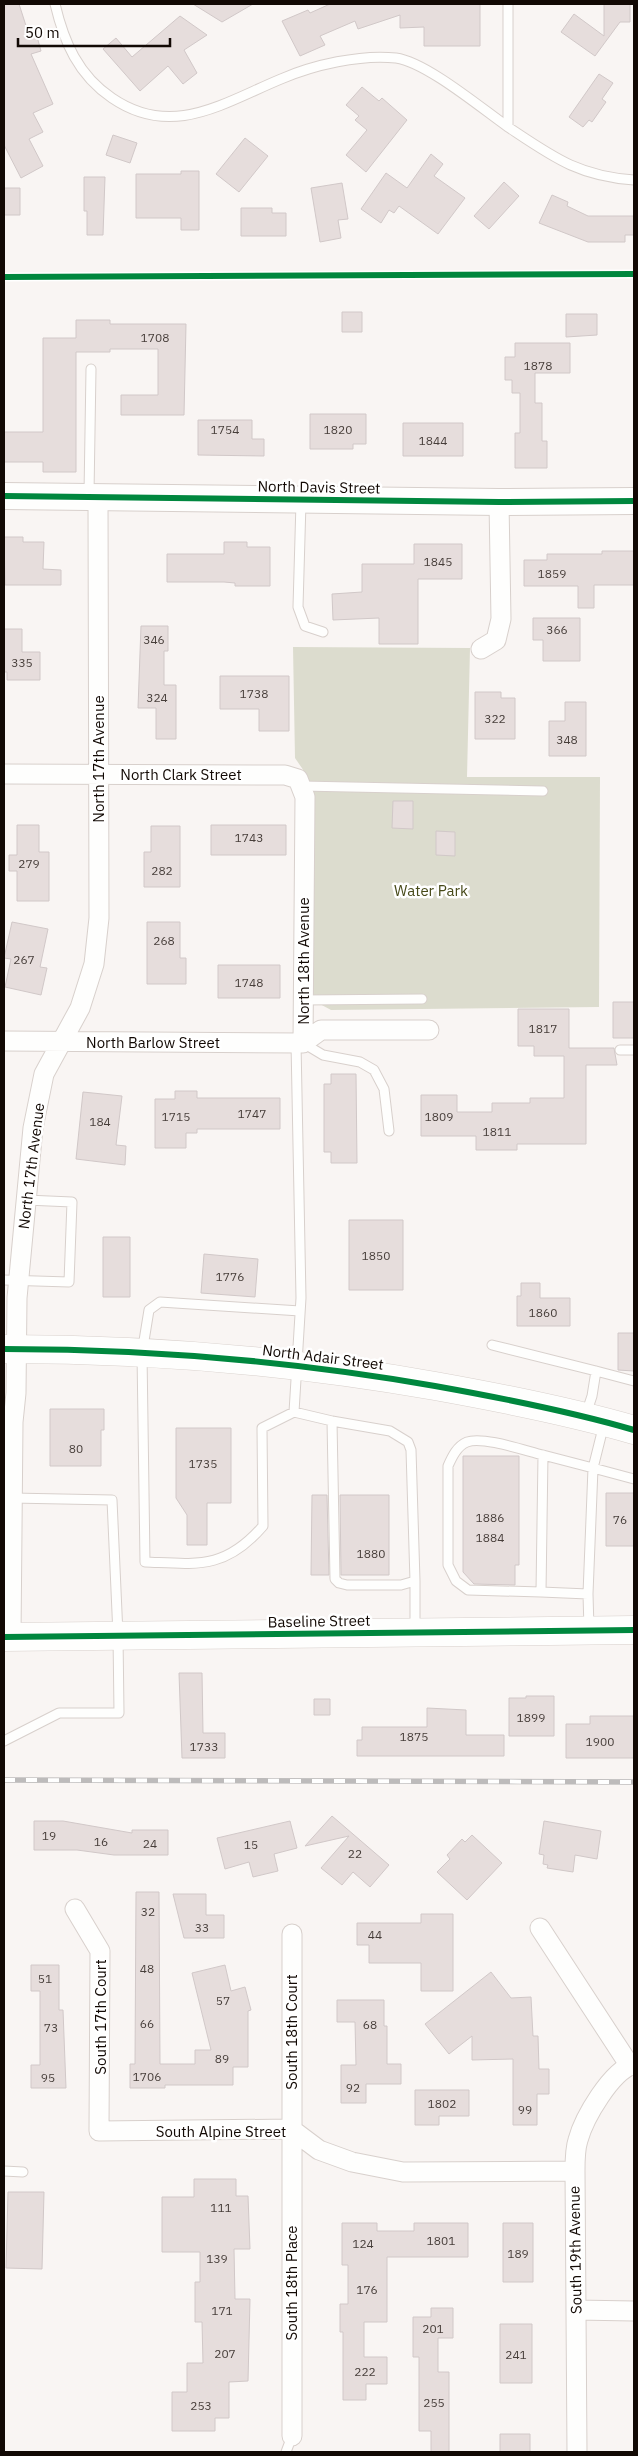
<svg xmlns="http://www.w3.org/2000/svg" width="638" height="2456" font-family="'IBM Plex Sans',sans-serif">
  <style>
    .green { fill: #dcdcce }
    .building { fill: #e6dddc; stroke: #d1c8c8 }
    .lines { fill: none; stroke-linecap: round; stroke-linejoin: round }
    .lane-casing { stroke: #d8d0cc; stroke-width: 11 }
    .street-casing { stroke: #d8d0cc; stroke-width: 21 }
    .secondary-casing { stroke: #d8d0cc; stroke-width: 28 }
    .highway-casing { stroke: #d8d0cc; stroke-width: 29 }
    .lane { stroke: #fefefd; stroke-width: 9 }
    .street { stroke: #fefefd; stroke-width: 19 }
    .secondary { stroke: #fefefd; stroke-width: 26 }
    .highway { stroke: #fefefd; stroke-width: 28 }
    .rail-casing { stroke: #bdbbbb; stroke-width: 5.5 }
    .rail { stroke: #fff; stroke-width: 4; stroke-dasharray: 11; stroke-linecap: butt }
    .cycleway-casing { stroke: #fff; stroke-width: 9 }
    .cycleway { stroke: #00873e; stroke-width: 6 }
    .labels { text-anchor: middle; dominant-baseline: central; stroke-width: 5; stroke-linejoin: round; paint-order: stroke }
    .number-label { font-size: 12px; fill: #473e3a }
    .street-label { font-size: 15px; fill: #120904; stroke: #fff }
    .park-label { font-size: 15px; fill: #474a19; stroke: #fff }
  </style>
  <rect width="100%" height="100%" fill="#f9f5f3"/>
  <path class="green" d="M293,647L470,648L467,777H600L599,1007L331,1010L318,1003L311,989L306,774L295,758Z"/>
  <path class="building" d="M4,4H19L29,35L36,33L41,51L31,54L53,104L33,113L43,132L29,139L43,166L21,178L4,145Z
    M193,4H253L222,22Z
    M330,4H480V46H424V27L400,28V15L358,29L355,21L320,36L325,45L300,56L282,21L308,10L310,13Z
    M604,4H630V22H620L595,56L561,32L574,14L604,36Z
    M180,16L207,35L184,50L197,73L183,84L168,66L140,91L103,49L116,38L132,57Z
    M599,74L613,83L602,99L606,102L592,122L589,120L583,127L569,117Z
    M362,87L379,101L382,98L407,120L366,172L346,155L367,130L355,120L359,116L346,105Z
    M113,135L137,143L130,163L106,155Z
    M245,138L268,156L239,192L216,174Z
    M431,154L443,164L434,176L465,198L438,234L399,206L394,213L389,210L381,223L361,209L386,173L407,188Z
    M181,171H199V230H181V218H136V174H181Z
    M84,177H105L103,235H87V211H84Z
    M504,182L519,196L489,229L474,216Z
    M342,183L348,219L338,220L341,238L320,242L311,188Z
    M4,188H20V215H4Z
    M552,195L568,202L567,206L588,216H634V235H625V242H588L539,223Z
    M241,208H272V213H286V236H241Z
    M342,312H362V332H342Z
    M566,314H597V335L566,337Z
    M76,320H110V324H186L184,415H121V395H158V349H110V352H76V472H43V462H4V432H43V338H76Z
    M515,343H570V373H535V403H542V441H547V468H515V433H520V393H512V380H505V357H515Z
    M310,414H366V444H353V449H310Z
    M198,420H252V439H264V456L198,455Z
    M403,423H463V456H403Z
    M4,537H23V542H44L43,569L61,570V585H5Z
    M224,542H247V547H270V586H235V583L224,582H167V554H224Z
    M414,544H462V579H418V644H379V618L333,620L332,594L362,592V564H414Z
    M602,551H634V585H594V608H578V586H524V560H547V554H602Z
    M533,618H580V661H543V640H533Z
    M141,626H168V651H164V685H176V739H156V708H138Z
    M4,629H22V652H40V680H7V672H4Z
    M220,676H289V731H259V709H220Z
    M475,692H501V698H515V739H475Z
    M565,702H586V756H549V721H565Z
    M393,801H413V829L392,828Z
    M17,825H39V852H49V901H17V871H9V855H17Z
    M211,825H286V855H211Z
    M151,826H180V887H144V852H151Z
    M436,831L455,832V856L436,855Z
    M12,922L48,929L40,967L47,968L41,995L5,987L11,959L4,958Z
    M147,922H180V958H186V984H147Z
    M218,965H280V998H218Z
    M613,1002H634V1038H613Z
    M518,1009H569V1048H614L617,1065H586V1144H517V1150H476V1136H421V1095H457V1112H492V1103H530V1098H564V1056H534V1046H518Z
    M331,1074H356L357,1163H331V1152H324V1084H331Z
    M175,1091H197V1098H280V1129H197V1133H186V1148H155V1099H175Z
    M83,1092L122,1096L116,1145L126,1146L125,1165L76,1159Z
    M349,1220H403V1290H349Z
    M103,1237H130V1297H103Z
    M204,1254L258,1259L255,1297L201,1293Z
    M521,1283H540V1298H570V1326H517V1296H521Z
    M618,1333H634V1371L618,1370Z
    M50,1409H104V1430H101V1466H50Z
    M176,1428H231V1503H207V1545H187V1515L176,1498Z
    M463,1456H519V1565H515V1585L474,1584L463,1572Z
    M606,1493H634V1546H606Z
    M312,1495H327L329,1575H311Z
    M340,1495H389V1575H341Z
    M179,1673H202L203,1733H225V1758H182Z
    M526,1696H554V1736H509V1698H526Z
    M314,1699H330V1715H314Z
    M427,1708L466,1710V1735H504V1756H357V1740H362V1727H427Z
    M590,1716H634V1758H566V1724H590Z
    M332,1816L389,1865L370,1887L353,1872L342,1885L321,1868L349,1836L305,1846Z
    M34,1821H63L132,1833V1830H168V1855H114L77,1850H34Z
    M290,1821L297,1848L274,1854L278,1871L253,1877L249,1862L225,1869L217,1838Z
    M544,1821L601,1831L597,1859L575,1855L573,1872L547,1868L548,1865L543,1864L544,1855L539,1854Z
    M472,1835L502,1863L467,1900L437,1872L450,1859L447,1855L462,1839L465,1842Z
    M136,1892H159L160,2064H195V2050H211L192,1973L225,1965L231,1991L245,1987L251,2010L248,2011V2067H233V2085H165V2088H130V2064H135Z
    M173,1894H206V1915H224V1938H184Z
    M421,1914H453V1991H421V1963H369V1945H357V1923H421Z
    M31,1965H59V2010H63L66,2088H31V2065H40V1991H31Z
    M491,1972L511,1998L531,1997L533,2036H538L539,2069H549V2094H537V2125H513V2059L472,2060V2036L449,2054L425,2024Z
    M337,2000H384V2026H387V2064H401V2084H366V2103H341V2065H356L355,2022H337Z
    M415,2090H469V2116H439V2125H415Z
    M194,2179H236V2196H248L250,2249H234L235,2299H250L248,2381L229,2382V2418H215V2431H172V2392H187V2363H203L202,2322H195V2282H200V2252H162V2197H194Z
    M8,2192H44L42,2269L6,2268Z
    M342,2223H377V2231H414V2223H468V2257H387V2322H364V2357H387V2384H366V2400H343V2332H340V2304H348V2265H342Z
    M503,2223H533V2282H503Z
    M431,2308H453V2338H438V2372H449V2452H431V2431H419V2357H413V2317H431Z
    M500,2324H532V2383H500Z
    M500,2434H530V2452H500Z"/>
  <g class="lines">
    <g class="lane-casing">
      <path id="lane" d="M55,4C64,42 78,75 112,98C172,139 223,103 281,79C313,65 361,54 396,58C426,62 481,108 508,127V4
        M508,127C553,157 578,176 634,180
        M89,494L91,369
        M301,502L298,607L305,626L323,632
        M301,786L543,791
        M303,1000L422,999
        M303,1043L323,1055L360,1062L374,1070L384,1089L389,1131
        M620,1050H634
        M4,1280L69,1282L72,1202L26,1200
        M300,1311L160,1302L149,1310L142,1353L145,1562C197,1564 225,1570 263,1526L262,1428L294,1412L332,1421L390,1431L408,1442L411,1450L415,1581L401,1585H347L339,1583L335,1579L332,1421
        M492,1345L596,1371
        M294,1412L301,1298L296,1043
        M586,1414L592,1396L596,1371L634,1381
        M604,1424L593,1468L543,1455L541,1592L588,1594L593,1468L634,1479
        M415,1581V1630
        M541,1592L468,1590L456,1581L448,1565V1466C452,1457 457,1446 467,1442C483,1436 526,1451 543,1455
        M588,1594L589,1629
        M4,1741L59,1713H119L118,1635L112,1500L12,1498
        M4,2171L23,2172
        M286,2452L292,2436"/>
    </g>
    <g class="street-casing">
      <path id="street" d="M481,649L496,640L501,619L499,502
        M4,774L285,775L298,779L305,797L303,1043
        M4,1041L303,1043
        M303,1043L321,1030H429
        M11,1637L13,1422L16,1393L17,1298L33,1128L44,1074L80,1008L94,964L99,918L98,497
        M75,1909L100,1951L99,2131L291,2129L319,2150L352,2162L403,2172L575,2171
        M540,1928L630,2066
        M292,1934V2436
        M576,2310L634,2311
        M577,2452L575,2171C575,2161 575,2149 578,2140C584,2118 611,2071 634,2064"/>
    </g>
    <g class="secondary-casing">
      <path id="secondary" d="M4,496L499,502L634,501"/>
    </g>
    <g class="highway-casing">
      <path id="highway" d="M4,1349C149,1349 293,1361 435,1386C502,1398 569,1411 634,1430
        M4,1637L634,1630"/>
    </g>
    <use href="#lane" class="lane"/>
    <use href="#street" class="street"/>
    <use href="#secondary" class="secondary"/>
    <use href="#highway" class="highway"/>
    <g class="rail-casing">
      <path id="rail" d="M4,1780L634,1782"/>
    </g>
    <use href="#rail" class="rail"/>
    <g class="cycleway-casing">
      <path id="cycleway" d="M4,277L634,274
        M4,496L499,502L634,501
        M4,1349C149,1349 293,1361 435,1386C502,1398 569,1411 634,1430
        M4,1637L634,1630"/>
    </g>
    <use href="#cycleway" class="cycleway"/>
  </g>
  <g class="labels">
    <g class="number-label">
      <text x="155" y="337">1708</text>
      <text x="538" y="365">1878</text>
      <text x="225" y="429">1754</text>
      <text x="338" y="429">1820</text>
      <text x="433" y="440">1844</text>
      <text x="438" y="561">1845</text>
      <text x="552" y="573">1859</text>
      <text x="557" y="629">366</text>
      <text x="154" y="639">346</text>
      <text x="22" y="662">335</text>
      <text x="254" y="693">1738</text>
      <text x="157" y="697">324</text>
      <text x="495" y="718">322</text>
      <text x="567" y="739">348</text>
      <text x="249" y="837">1743</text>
      <text x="29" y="863">279</text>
      <text x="162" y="870">282</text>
      <text x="164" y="940">268</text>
      <text x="24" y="959">267</text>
      <text x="249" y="982">1748</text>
      <text x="543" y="1028">1817</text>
      <text x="252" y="1113">1747</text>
      <text x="176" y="1116">1715</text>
      <text x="439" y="1116">1809</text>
      <text x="100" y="1121">184</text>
      <text x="497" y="1131">1811</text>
      <text x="376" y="1255">1850</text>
      <text x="230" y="1276">1776</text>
      <text x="543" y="1312">1860</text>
      <text x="76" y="1448">80</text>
      <text x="203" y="1463">1735</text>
      <text x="490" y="1517">1886</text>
      <text x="620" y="1519">76</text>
      <text x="490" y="1537">1884</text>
      <text x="371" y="1553">1880</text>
      <text x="531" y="1717">1899</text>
      <text x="414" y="1736">1875</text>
      <text x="600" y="1741">1900</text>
      <text x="204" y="1746">1733</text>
      <text x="49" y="1835">19</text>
      <text x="101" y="1841">16</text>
      <text x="150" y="1843">24</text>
      <text x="251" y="1844">15</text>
      <text x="355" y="1853">22</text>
      <text x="148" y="1911">32</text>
      <text x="202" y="1927">33</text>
      <text x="375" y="1934">44</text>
      <text x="147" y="1968">48</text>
      <text x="45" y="1978">51</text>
      <text x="223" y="2000">57</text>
      <text x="147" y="2023">66</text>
      <text x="370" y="2024">68</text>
      <text x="51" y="2027">73</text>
      <text x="222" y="2058">89</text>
      <text x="147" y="2076">1706</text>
      <text x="48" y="2077">95</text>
      <text x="353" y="2087">92</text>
      <text x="442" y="2103">1802</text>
      <text x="525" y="2109">99</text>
      <text x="221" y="2207">111</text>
      <text x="441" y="2240">1801</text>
      <text x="363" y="2243">124</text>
      <text x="518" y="2253">189</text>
      <text x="217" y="2258">139</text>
      <text x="367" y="2289">176</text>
      <text x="222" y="2310">171</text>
      <text x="433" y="2328">201</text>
      <text x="225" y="2353">207</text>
      <text x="516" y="2354">241</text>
      <text x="365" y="2371">222</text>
      <text x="434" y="2402">255</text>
      <text x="201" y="2405">253</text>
    </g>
    <g class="street-label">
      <text transform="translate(319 487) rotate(1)">North Davis Street</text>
      <text transform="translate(98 759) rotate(-90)">North 17th Avenue</text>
      <text x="181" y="774">North Clark Street</text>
      <text transform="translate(303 961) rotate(-90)">North 18th Avenue</text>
      <text x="153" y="1042">North Barlow Street</text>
      <text transform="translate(31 1166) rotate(-83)">North 17th Avenue</text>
      <text transform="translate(323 1357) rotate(7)">North Adair Street</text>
      <text transform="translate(319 1621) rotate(-1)">Baseline Street</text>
      <text transform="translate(100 2017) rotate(-90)">South 17th Court</text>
      <text transform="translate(291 2032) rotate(-90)">South 18th Court</text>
      <text x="221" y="2131">South Alpine Street</text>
      <text transform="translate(575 2250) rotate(-91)">South 19th Avenue</text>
      <text transform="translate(291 2283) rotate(-90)">South 18th Place</text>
    </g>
    <g class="park-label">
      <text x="431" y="890">Water Park</text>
    </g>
  </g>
  <rect width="638" height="2456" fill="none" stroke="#120904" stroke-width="10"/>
  <path d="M18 38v8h152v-8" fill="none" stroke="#120904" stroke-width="2.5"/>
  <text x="25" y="38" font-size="15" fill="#120904" stroke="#ffffff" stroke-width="4" paint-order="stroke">50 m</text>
</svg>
